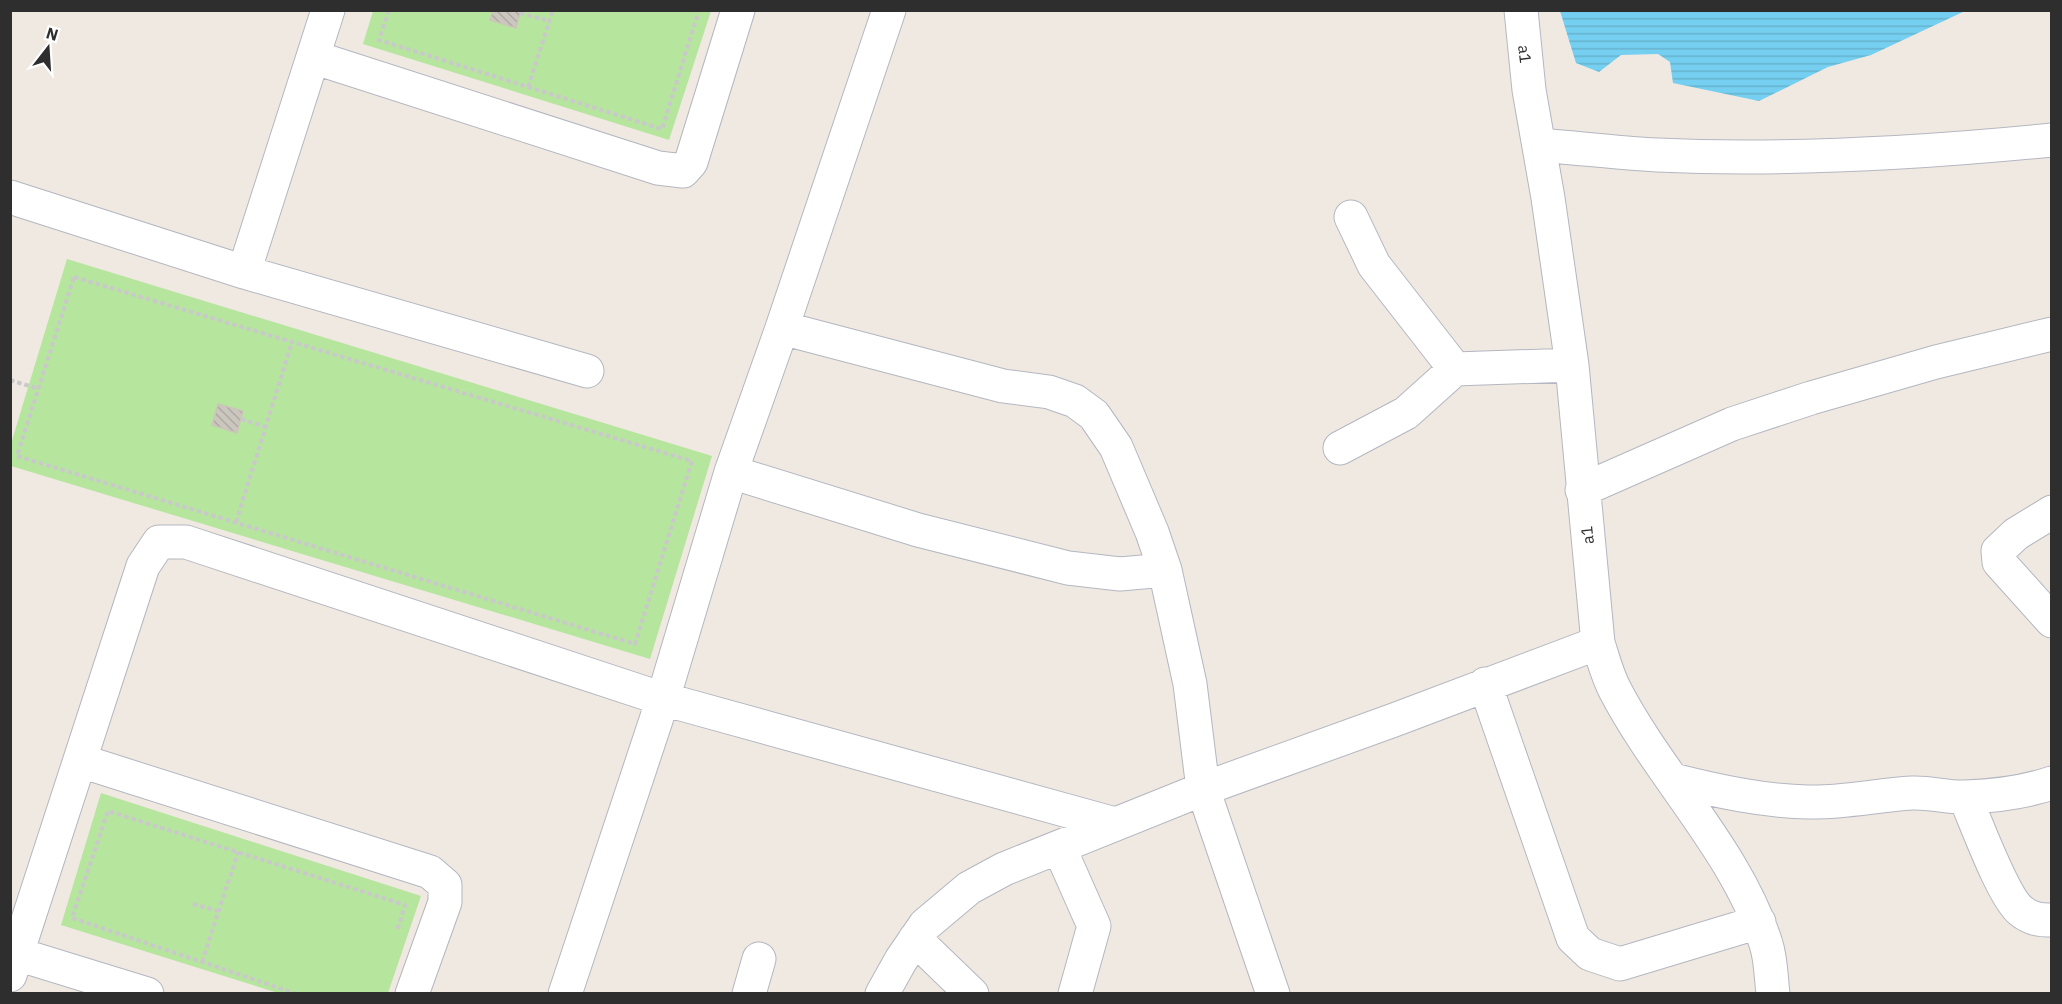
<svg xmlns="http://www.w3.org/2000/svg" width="2062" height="1004" font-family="'IBM Plex Sans',sans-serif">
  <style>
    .park { fill: #b6e59e }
    .water { fill: url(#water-rules) }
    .building { fill: url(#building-back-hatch); stroke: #cbc5ba; stroke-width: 1.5 }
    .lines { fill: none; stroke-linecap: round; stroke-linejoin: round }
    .minor-casing { stroke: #b4b7c1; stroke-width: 35 }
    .path { stroke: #c9c9c9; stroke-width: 4; stroke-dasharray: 4.5 3; stroke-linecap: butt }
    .minor { stroke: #fff; stroke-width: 33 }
    .labels { text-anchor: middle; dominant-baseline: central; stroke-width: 6; stroke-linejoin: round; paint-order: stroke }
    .street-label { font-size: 16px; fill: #2e2e2e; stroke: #fff }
  </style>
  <defs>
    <pattern id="water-rules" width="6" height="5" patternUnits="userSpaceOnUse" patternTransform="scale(1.5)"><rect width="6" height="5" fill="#75cff0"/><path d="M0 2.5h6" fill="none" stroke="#66b2ce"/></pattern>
    <pattern id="building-back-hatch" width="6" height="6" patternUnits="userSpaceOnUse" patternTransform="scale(1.5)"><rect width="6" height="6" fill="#cbc7bf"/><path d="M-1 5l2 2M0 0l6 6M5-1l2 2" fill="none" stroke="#afaba4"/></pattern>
  </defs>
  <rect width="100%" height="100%" fill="#efe9e1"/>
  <path class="park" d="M373,11H711L669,140L363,44Z
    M67,259L712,456L650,659L11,466L10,447Z
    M101,793L421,896L388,993H278L61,925Z"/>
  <path class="water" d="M1560,11V10L1965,11L1871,55L1828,67L1759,101L1673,83L1670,62L1658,54L1621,55L1599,72L1576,63Z"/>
  <path class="building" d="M493,10H521L516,28L490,20Z
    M218,404L243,411L237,433L212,425Z"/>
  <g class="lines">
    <g class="minor-casing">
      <path id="minor" d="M313,57L658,168L683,171L691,162L738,10
        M1539,145C1578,148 1617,153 1657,155C1788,161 1921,153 2052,140
        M10,197L244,272L587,371
        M1351,217L1374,265L1455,369L1572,365
        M244,272L328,10
        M782,328L1003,386L1049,392L1075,401L1094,415L1116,447L1152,532L1165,570L1190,684L1203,789L1273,994
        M1340,448L1406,413L1455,369
        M731,472L918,530L1068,568L1120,574L1165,570
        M1582,490L1732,424L1811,398L1936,362L2052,334
        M2052,512L2016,534L1998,551L1999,562L2052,621
        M1598,643C1603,658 1607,675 1615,690C1659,775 1738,853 1766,944C1771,959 1771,977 1773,994
        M1485,684L1573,938L1590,954L1620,964L1759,922
        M81,761L430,872L445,885V902L412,994
        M1673,780C1717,791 1762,801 1808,802C1843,803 1877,795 1912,793C1930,792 1948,798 1966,797C1994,796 2025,792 2052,783
        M1965,797C1976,822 2003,897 2021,911C2031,919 2039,920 2052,920
        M1059,847L1094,926L1075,994
        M915,939L972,994
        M17,954L147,994
        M10,975L143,566L159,542H186L663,699L1115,824
        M565,994L663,699L731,472L782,328L889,10
        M749,994L759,959
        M882,994L901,960L925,925L969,888L1004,869L1203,789L1394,720L1598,643L1572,365L1548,198L1529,90L1521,10"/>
    </g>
    <path class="path" d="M389,10L379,40L662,129L699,10
      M520,13L550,21
      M528,87L553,10
      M74,277L692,461L635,644L17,456Z
      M10,380L39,389
      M241,419L266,427
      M236,522L292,342
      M193,904L218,911
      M202,962L238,852
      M297,994L72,918L108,811L405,905L397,931"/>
    <use href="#minor" class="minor"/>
  </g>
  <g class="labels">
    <g class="street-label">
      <text transform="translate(1525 54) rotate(83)">a1</text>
      <text transform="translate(1587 535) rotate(-96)">a1</text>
    </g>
  </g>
  <rect width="2062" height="1004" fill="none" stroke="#2e2e2e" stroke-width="24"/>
  <g transform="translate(48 48) rotate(17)" stroke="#ffffff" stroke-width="4.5" paint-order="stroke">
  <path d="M0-4.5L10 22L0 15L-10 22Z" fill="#2e2e2e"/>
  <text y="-9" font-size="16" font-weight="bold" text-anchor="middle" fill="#2e2e2e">N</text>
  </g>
</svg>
